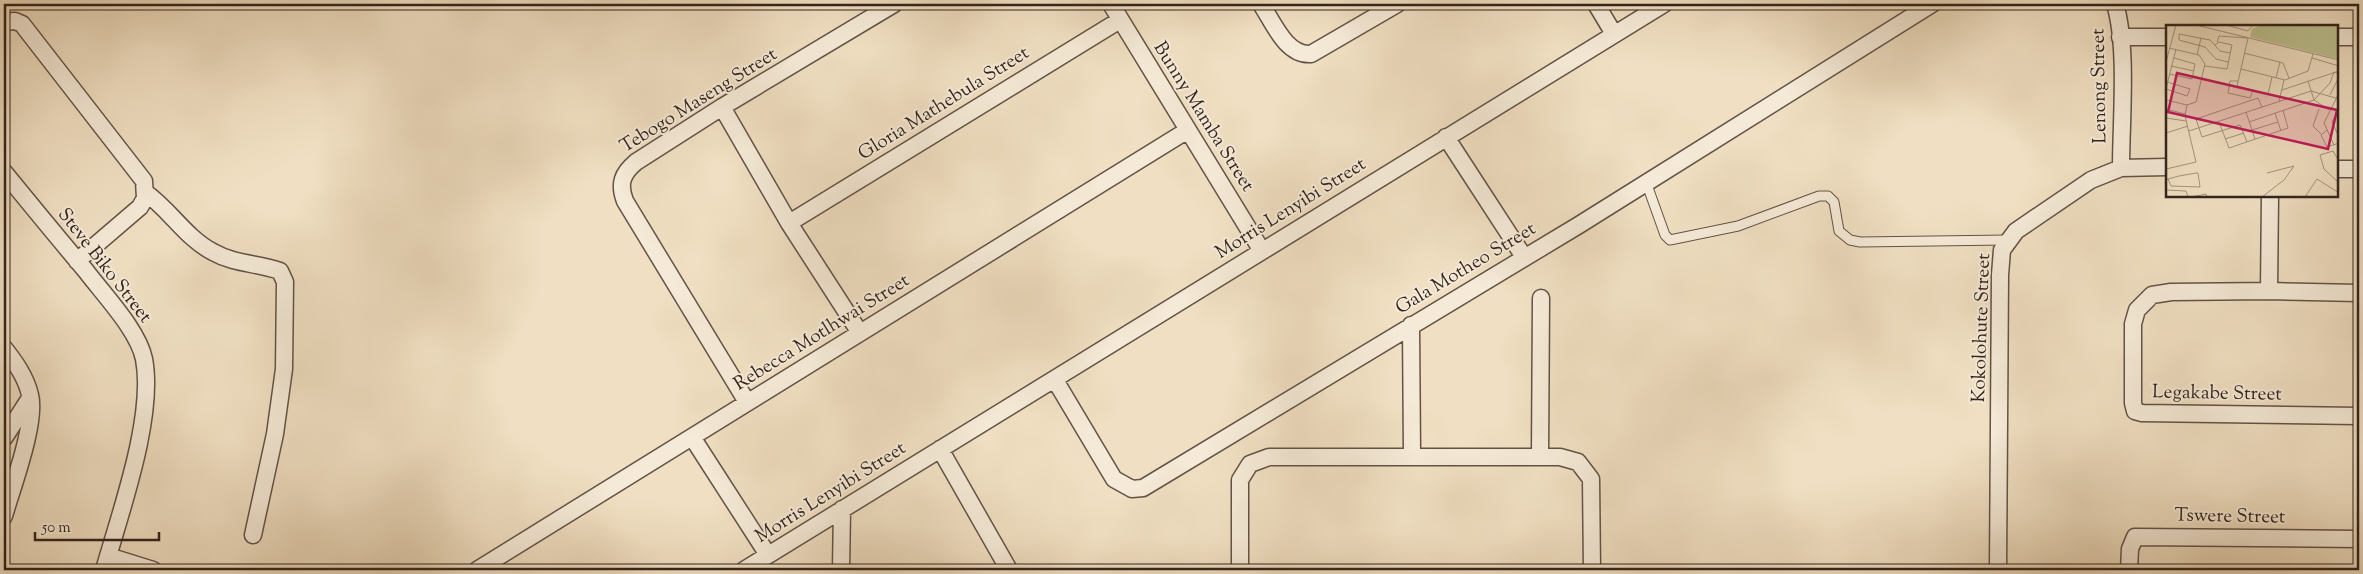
<svg xmlns="http://www.w3.org/2000/svg" width="2363" height="574" font-family="'Sorts Mill Goudy',serif">
  <style>
    .lines { fill: none; stroke-linecap: round; stroke-linejoin: round }
    .service-casing { stroke: #625347; stroke-width: 11 }
    .minor-casing { stroke: #625347; stroke-width: 19 }
    .service { stroke: #f5ead7; stroke-width: 9 }
    .minor { stroke: #f5ead7; stroke-width: 16 }
    .labels { text-anchor: middle; dominant-baseline: central; stroke-width: 4; stroke-linejoin: round; paint-order: stroke }
    .street-label { font-size: 19px; fill: #32241e; stroke: #f5ead7 }
    .inset-road { fill: none; stroke: #a49480; stroke-width: 1 }
    .view { fill: #c2185b; fill-opacity: 0.15; stroke: #c2185b; stroke-width: 2.5 }
    .inset-edge { fill: none; stroke: #32241e; stroke-width: 2.5 }
  </style>
  <rect width="100%" height="100%" fill="#f0dfc2"/>
  <filter id="stains"><feTurbulence type="fractalNoise" baseFrequency=".004" numOctaves="4"/><feColorMatrix values="0 0 0 0 .2 0 0 0 0 .09 0 0 0 0 .02 0 0 0 .5 -.17"/></filter>
  <radialGradient id="worn" r=".72"><stop offset=".6" stop-color="#630" stop-opacity="0"/><stop offset="1" stop-color="#630" stop-opacity=".3"/></radialGradient>
  <g class="lines">
    <g class="service-casing">
      <path id="service" d="M1646,182L1665,235L1670,240L1738,226L1819,196H1828L1834,202L1839,231L1850,240L1860,242L2007,240"/>
    </g>
    <g class="minor-casing">
      <path id="minor" d="M1111,4L1262,251
        M1261,4C1273,22 1286,56 1311,54L1397,4
        M1596,4L1614,34
        M2115,4C2128,47 2121,121 2121,168
        M4,22L15,21L22,24L144,181L145,198L140,207L77,261
        M2120,37H2167
        M2337,37H2359
        M722,107L789,223L860,333
        M1446,137L1524,257
        M2337,169H2359
        M4,172C31,205 58,238 86,271C104,295 138,330 144,359C155,417 120,513 104,570
        M146,193C170,210 186,238 213,252C234,264 257,263 280,271L285,282L284,369L275,434L253,535
        M789,223L1120,20
        M2269,291L2270,196
        M2359,293L2269,291L2171,292L2152,295L2137,310L2133,324V403L2135,411L2142,413L2359,416
        M1411,325L1412,456
        M4,348C15,362 26,377 30,395C37,422 12,488 4,516
        M1055,380L1114,479L1132,489L1143,488L1579,225L1932,4
        M747,402L625,201C618,183 623,173 636,162L722,107L894,4
        M692,437L768,555
        M4,438L30,398
        M940,449L1009,570
        M1540,456L1541,298
        M108,556L153,570
        M477,570L1188,130
        M744,570L1664,4
        M841,570L842,509
        M1240,570V480L1250,464L1269,457H1560L1578,462L1591,479L1592,570
        M1998,570L2000,275L2002,250L2016,231L2091,180L2121,168L2167,167
        M2129,570L2130,549L2135,537L2359,539"/>
    </g>
    <use href="#service" class="service"/>
    <use href="#minor" class="minor"/>
  </g>
  <g class="labels">
    <g class="street-label">
      <text transform="translate(2100 86) rotate(-91)">Lenong Street</text>
      <text transform="translate(699 101) rotate(-32)">Tebogo Maseng Street</text>
      <text transform="translate(944 104) rotate(-32)">Gloria Mathebula Street</text>
      <text transform="translate(1203 117) rotate(58)">Bunny Mamba Street</text>
      <text transform="translate(1291 209) rotate(-32)">Morris Lenyibi Street</text>
      <text transform="translate(104 266) rotate(52)">Steve Biko Street</text>
      <text transform="translate(1466 269) rotate(-31)">Gala Motheo Street</text>
      <text transform="translate(1982 328) rotate(-88)">Kokolohute Street</text>
      <text transform="translate(822 333) rotate(-32)">Rebecca Motlhwai Street</text>
      <text transform="translate(2217 394) rotate(1)">Legakabe Street</text>
      <text transform="translate(831 493) rotate(-32)">Morris Lenyibi Street</text>
      <text transform="translate(2230 517) rotate(1)">Tswere Street</text>
    </g>
  </g>
  <g transform="translate(2166 25)">
    <rect width="172" height="172" fill="#f0dfc2"/>
    <path d="M95,0H172V34L84,12L86,4Z" fill="#bdc191"/>
    <path class="inset-road" d="M30,0L173,35M60,0L82,6L87,0M82,13L71,61L102,69L106,52M51,17L53,11L81,13M78,28L117,38L123,53M31,30L35,13M146,33L173,41M0,37L10,0M62,37L50,34L39,22L13,15V9L44,15L54,26L64,28M5,41L28,46M39,41L61,44L66,20L53,17L49,20M75,44L119,55L142,46L147,29M3,49L26,54L29,39L8,33M110,53L114,37M72,56H64L62,68L84,73L87,65M142,56L148,75L163,85M0,64L21,71L24,64L1,57M0,64L10,24M116,65L173,46M164,70L173,52M0,75L21,80L30,77L39,39L33,30L3,23M113,76L118,55M0,84L19,89M153,84L147,101L155,109M173,84L166,97L173,112M80,87L89,114M109,88L115,106M0,93L20,96M53,97L63,123L122,103L117,85M83,97L148,75L164,58L168,47L173,49M86,105L112,97M161,105L155,110L161,122L173,118M23,106L145,66L173,74M0,108L22,101M59,114L78,108M81,117L74,100L36,112L30,94L92,73L96,82M168,120L158,98L173,68M173,136L167,126L154,130L158,144L173,158M0,144L30,137L19,91L21,80M0,154H2L13,151L30,148H32L34,162L5,161L2,154M0,165L20,166L22,172M25,172L40,169L41,172M96,172L118,155L128,141L101,148M139,172L151,154L173,168"/>
    <path class="view" d="M11,48L171,85L162,124L2,87Z"/>
    <rect width="172" height="172" class="inset-edge"/>
  </g>
  <rect width="2363" height="574" fill="none" stroke="#f0dfc2" stroke-width="20"/>
  <rect x="5" y="5" width="2353" height="564" fill="none" stroke="#32241e" stroke-width="2.5"/>
  <rect x="10" y="10" width="2343" height="554" fill="none" stroke="#32241e"/>
  <path d="M35 532v8h124v-8" fill="none" stroke="#32241e" stroke-width="2.5"/>
  <text x="42" y="532" font-size="15" fill="#32241e" stroke="#f5ead7" stroke-width="4" paint-order="stroke">50 m</text>
  <rect width="100%" height="100%" filter="url(#stains)"/>
  <rect width="100%" height="100%" fill="url(#worn)"/>
</svg>
